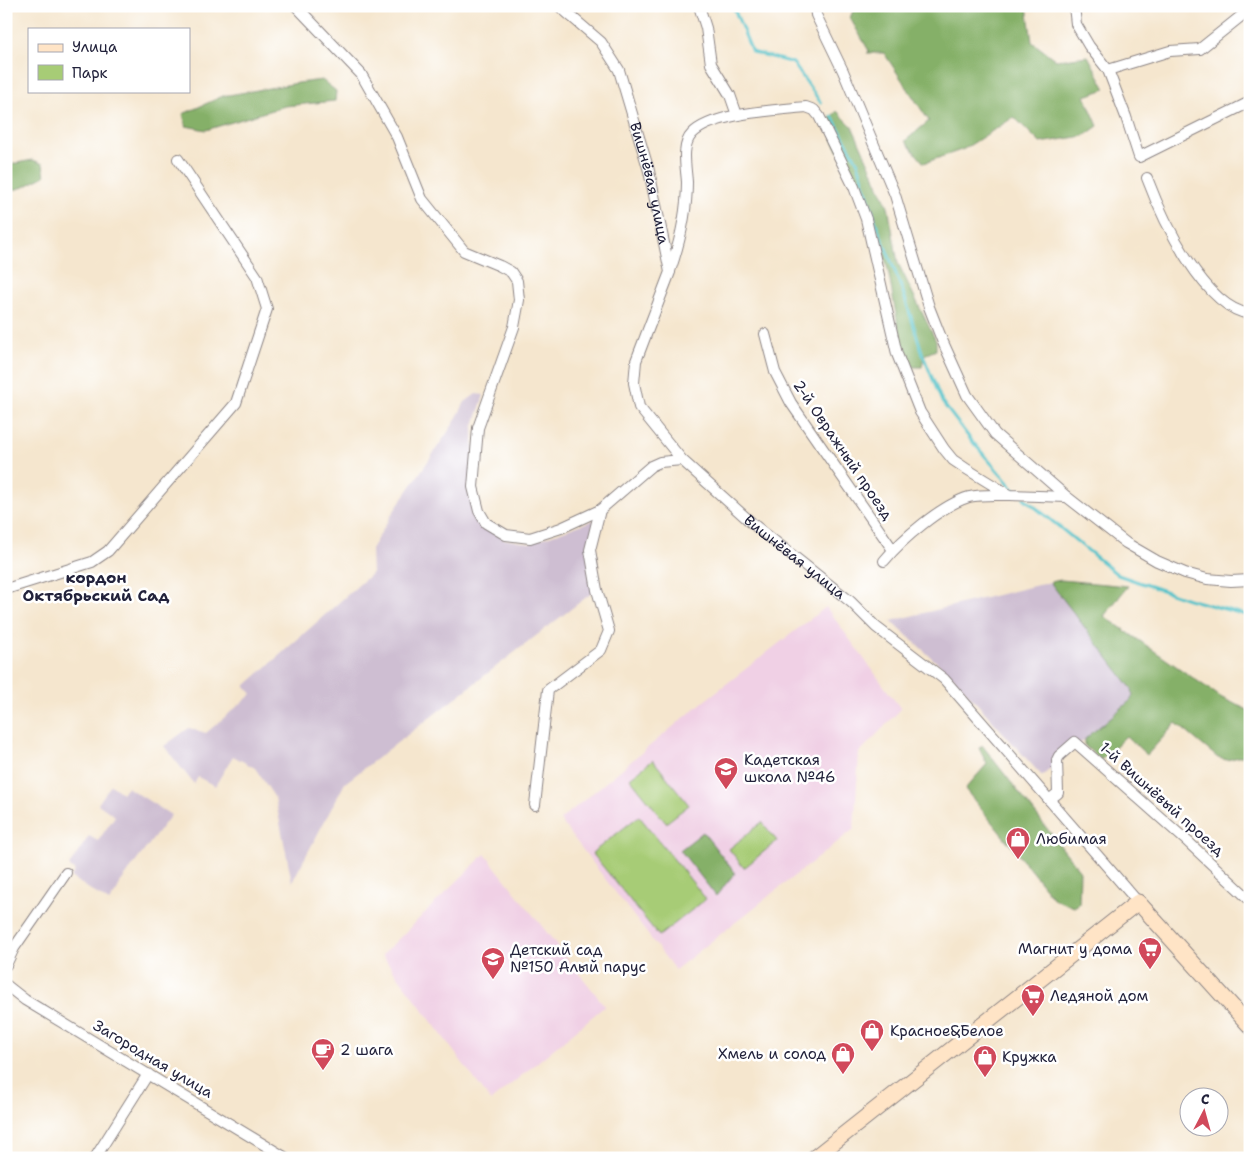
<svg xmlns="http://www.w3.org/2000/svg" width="1256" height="1164" font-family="'Shantell Sans',sans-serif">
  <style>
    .built { fill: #f0d0e5 }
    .industrial { fill: #cebed2 }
    .green { fill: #a7cc76; stroke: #647758 }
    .forest { fill: #85b067; stroke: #546951 }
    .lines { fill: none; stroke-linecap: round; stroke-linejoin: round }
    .stream { stroke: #55c3ca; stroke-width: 3 }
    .minor-casing { stroke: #8c8484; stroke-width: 12 }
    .secondary-casing { stroke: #8c8484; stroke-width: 17 }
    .minor { stroke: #fff; stroke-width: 10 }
    .secondary { stroke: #ffe4c6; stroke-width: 15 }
    .labels { text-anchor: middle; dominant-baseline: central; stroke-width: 5; stroke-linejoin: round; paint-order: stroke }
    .street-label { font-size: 15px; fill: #22223b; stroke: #fff }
    .poi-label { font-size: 15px; fill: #22223b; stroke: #fff; text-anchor: start }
    .neighbourhood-label { font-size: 16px; font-weight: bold; fill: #22223b; stroke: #fff }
  </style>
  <rect width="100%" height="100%" fill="#fff"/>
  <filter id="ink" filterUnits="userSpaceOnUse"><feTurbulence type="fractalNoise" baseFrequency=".02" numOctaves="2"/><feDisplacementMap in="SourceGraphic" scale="10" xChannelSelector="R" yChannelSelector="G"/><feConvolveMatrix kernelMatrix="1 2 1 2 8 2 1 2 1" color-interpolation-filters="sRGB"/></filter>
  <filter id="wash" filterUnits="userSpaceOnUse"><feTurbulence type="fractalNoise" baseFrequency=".0096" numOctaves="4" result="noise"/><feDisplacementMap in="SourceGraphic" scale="20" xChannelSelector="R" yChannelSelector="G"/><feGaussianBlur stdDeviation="1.12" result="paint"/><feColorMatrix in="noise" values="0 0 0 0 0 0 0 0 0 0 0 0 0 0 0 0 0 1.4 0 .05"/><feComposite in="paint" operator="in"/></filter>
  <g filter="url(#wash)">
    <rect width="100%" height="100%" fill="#f5e6ce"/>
    <path class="built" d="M826,607L901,709L859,753L854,829L675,970L560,820L703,702Z
      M485,854L605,1006L491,1101L382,955Z"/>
    <path class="industrial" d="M476,394L484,395L473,428L475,512L504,539L530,543L594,520L593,592L345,783L292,882L275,798L255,768L233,756L215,786L198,777L194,784L164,746L189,728L206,733L252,694L245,686L372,573L371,549L394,511L454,423L465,402Z
      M1050,582L1132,688L1133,694L1131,700L1042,776L954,678L891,621Z
      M111,785L122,793L127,787L171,815L120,883L117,891L109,902L71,877L75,871L69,866L89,836L98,841L115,816L98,804Z"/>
    <path class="green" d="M653,760L689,805L666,823L630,778Z
      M639,816L706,899L659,936L592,853Z
      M762,822L777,841L744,868L729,849Z"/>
    <path class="forest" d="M855,6H1027L1032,42L1056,60L1088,56L1106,89L1085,96L1098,126L1084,136L1040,143L1014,117L964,149L924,163L905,141L929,121L884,53H867L869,51L850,18Z
      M322,80L336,91L335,101L285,106L206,130L186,126L183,114L223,96L298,83Z
      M837,111L852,126L888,206L898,263L936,341V350L924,355L922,367H910L902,348L888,270L876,223L834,142L827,121Z
      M33,160L43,164L45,176L24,187L6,192V165Z
      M1061,580L1128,586L1104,616L1222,698L1250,711V754L1227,760L1218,758L1176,723L1147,755L1126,736L1101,760L1085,746V739L1131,700L1133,694L1132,689L1050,582Z
      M982,745L1080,871L1079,904L1074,907L1054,899L965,789L987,764L979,748Z
      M703,832L735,873L716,896L680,850Z"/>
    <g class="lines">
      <path class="stream" d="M733,6L752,52L793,63L821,103
        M832,116L858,163L876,223L903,292L923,355L942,402L971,440L1017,493
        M1024,498L1118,575L1188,599L1250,616"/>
    </g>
  </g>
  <g filter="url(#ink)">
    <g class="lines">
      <g class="minor-casing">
        <g id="minor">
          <path d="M296,6L361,74L397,137L422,199L464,251L500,266L511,272L517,281L519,300L514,327L478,428L473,487L479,511L486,523L506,535L530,538L561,528L600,510L651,466L660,462L682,460"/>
          <path id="s1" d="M559,6L601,42L619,70L649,171L670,272L636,361L634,383L639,407L682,460L753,524L851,602L876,627L944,679L1138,902"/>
          <path d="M699,6L706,28L711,64L730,95L737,115"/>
          <path d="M815,6L816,15L843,71L895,195L929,307L942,340L967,395L995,434L1067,497L1126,543L1157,561L1185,573L1207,579L1231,581L1250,580"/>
          <path d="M1074,6L1076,24L1089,46L1108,70L1126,117L1139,157L1250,102"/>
          <path d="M1108,70L1170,51L1200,49L1250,9"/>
          <path d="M1147,178C1162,218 1204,308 1250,314"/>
          <path d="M670,271C680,242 687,213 687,182C686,167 681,145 692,134C711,113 777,110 806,107L814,110L819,116L854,187L866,219L897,354L920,412L944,449L953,460L965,468L1009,495L1067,497"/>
          <path d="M765,334L775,372L791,403L893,550"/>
          <path d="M884,561C902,539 942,505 969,497C982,494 995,495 1008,495"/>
          <path d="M6,589L92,562L108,551L236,403L267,309L257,277L178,159"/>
          <path d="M1049,800L1058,793L1057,760L1059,756L1075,742L1188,842L1250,900"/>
          <path d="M535,805L548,690L601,650L609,631L597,590L590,550L600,510"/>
          <path d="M6,965L14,948L66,873"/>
          <path d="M6,985L25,1000L286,1158"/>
          <path d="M95,1158L148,1074"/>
        </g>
      </g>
      <g class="secondary-casing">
        <path id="secondary" d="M814,1158L1138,902L1250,1026"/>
      </g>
      <use href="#minor" class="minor"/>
      <use href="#secondary" class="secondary"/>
    </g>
  </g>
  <defs>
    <g id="school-pin" transform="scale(1.25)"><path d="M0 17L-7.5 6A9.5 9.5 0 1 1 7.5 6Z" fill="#d1495b" stroke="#fff"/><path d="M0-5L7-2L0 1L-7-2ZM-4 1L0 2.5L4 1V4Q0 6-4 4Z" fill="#fff"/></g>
    <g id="shop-pin" transform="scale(1.25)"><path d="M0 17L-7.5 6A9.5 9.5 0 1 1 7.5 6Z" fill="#d1495b" stroke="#fff"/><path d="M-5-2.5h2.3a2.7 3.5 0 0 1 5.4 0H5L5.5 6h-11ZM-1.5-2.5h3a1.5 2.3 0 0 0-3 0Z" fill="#fff"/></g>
    <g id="supermarket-pin" transform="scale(1.25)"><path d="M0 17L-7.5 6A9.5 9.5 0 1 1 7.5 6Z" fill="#d1495b" stroke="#fff"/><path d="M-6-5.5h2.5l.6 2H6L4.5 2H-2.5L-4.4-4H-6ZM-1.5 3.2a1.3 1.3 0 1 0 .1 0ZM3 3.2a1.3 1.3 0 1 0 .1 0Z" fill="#fff"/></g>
    <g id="cafe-pin" transform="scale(1.25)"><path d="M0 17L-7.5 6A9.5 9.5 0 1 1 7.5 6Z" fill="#d1495b" stroke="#fff"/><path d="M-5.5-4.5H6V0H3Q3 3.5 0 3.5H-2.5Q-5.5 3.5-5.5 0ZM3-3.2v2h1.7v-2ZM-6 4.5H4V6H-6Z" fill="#fff"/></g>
  </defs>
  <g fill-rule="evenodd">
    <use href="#school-pin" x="726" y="769"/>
    <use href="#shop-pin" x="1018" y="839"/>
    <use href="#supermarket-pin" x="1150" y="949"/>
    <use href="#school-pin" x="493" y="959"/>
    <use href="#supermarket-pin" x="1033" y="996"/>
    <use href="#shop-pin" x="872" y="1031"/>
    <use href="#cafe-pin" x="323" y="1050"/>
    <use href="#shop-pin" x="843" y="1054"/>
    <use href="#shop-pin" x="985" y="1057"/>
  </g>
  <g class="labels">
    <g class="street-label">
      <text stroke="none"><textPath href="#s1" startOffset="206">Вишнёвая улица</textPath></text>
      <text transform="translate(843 450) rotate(56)">2-й Овражный проезд</text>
      <text stroke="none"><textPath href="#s1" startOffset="656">Вишнёвая улица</textPath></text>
      <text transform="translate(1162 799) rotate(42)">1-й Вишнёвый проезд</text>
      <text transform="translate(153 1059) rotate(31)">Загородная улица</text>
    </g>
    <g class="poi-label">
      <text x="744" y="760">Кадетская<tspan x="744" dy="17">школа №46</tspan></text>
      <text x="1036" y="839">Любимая</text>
      <text x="1132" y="949" text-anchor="end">Магнит у дома</text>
      <text x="510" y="950">Детский сад<tspan x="510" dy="17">№150 Алый парус</tspan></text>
      <text x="1050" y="996">Ледяной дом</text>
      <text x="890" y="1031">Красное&amp;Белое</text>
      <text x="340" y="1050">2 шага</text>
      <text x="826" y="1054" text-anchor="end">Хмель и солод</text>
      <text x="1002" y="1057">Кружка</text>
    </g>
    <g class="neighbourhood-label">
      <text x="96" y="577">кордон<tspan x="96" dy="18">Октябрьский Сад</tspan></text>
    </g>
  </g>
  <rect width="1256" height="1164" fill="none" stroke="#fff" stroke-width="25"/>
  <rect x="28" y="28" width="162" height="65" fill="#ffffff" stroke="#a7a7b1"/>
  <rect x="38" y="44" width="25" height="8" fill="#ffe4c6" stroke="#a7a7b1"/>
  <text x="72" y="52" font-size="15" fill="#22223b">Улица</text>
  <rect x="38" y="65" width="25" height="15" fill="#a7cc76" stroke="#a7a7b1"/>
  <text x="72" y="78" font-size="15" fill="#22223b">Парк</text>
  <g transform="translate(1204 1112) rotate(6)"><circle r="24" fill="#ffffff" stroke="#a7a7b1"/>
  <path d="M0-4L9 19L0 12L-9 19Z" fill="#d1495b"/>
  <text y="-8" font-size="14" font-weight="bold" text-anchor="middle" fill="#22223b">С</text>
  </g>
</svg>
